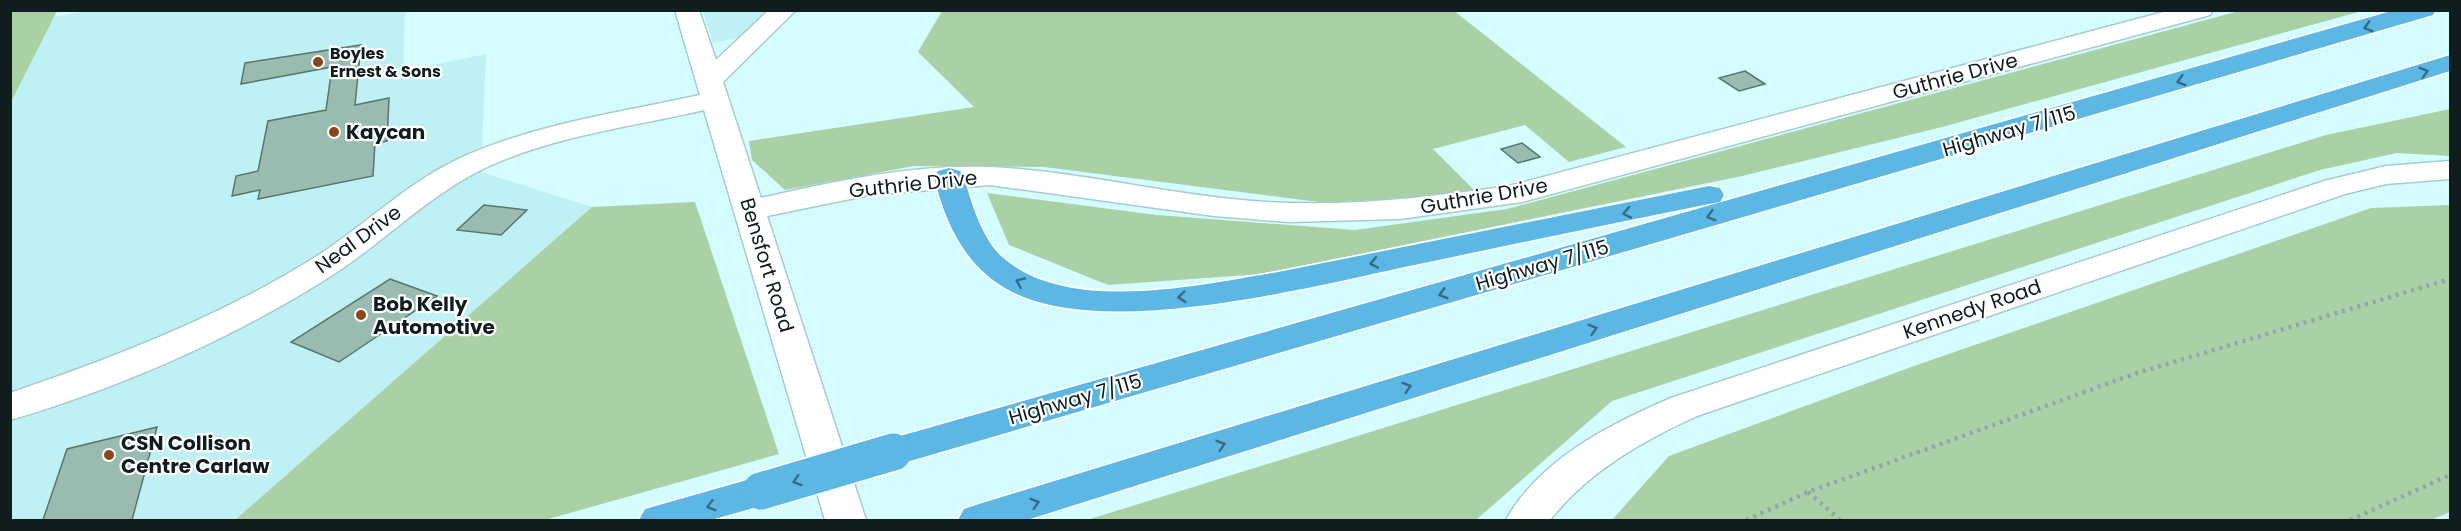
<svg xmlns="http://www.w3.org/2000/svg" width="2461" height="531" font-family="Poppins,sans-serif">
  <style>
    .built { fill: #bff0f4 }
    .green { fill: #aad1a5 }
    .building { fill: #9abcb0; stroke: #57766c; stroke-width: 1.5 }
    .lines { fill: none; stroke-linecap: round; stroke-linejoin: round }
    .secondary-casing { stroke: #a6cccf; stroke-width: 3 }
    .highway-casing { stroke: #fff; stroke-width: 3 }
    .path { stroke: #8ba9ab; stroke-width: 4.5; stroke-dasharray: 3 5; stroke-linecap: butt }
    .secondary { fill: #fff; fill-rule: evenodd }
    .highway { fill: #5cb7e5; fill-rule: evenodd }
    .highway-bridge-casing { stroke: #fff; stroke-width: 40; stroke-linecap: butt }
    .highway-bridge { stroke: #5cb7e5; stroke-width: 37 }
    .oneway { stroke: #366a82 }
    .poi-dot { fill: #8a4619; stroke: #fff; stroke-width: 2 }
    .labels { text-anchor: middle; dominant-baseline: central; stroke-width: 4.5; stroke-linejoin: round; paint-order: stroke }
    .far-poi-label { font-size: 16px; font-weight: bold; fill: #0f1d1f; stroke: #fff; text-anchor: start }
    .street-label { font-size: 20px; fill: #0f1d1f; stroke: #fff }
    .poi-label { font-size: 20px; font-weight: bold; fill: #0f1d1f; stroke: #fff; text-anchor: start }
  </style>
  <rect width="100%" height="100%" fill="#d5fcff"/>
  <path class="built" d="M93,10L405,11L403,71L486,54L481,172L592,207L235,520H11L10,102L53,17Z
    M703,11H769L742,37L713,43Z"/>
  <path class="green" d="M11,10L57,11L11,102L10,11Z
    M1453,10L1626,147L1569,162L1525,125L1433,149L1475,191L1334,204L1044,167L914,166L785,190L752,160L749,141L974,107L918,52L942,11Z
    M2239,11H2362L1942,127L1742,176L1262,274L1108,285L1009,245L987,193L1157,215L1355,230L1507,209Z
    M2450,109V156L2397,153L2320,170L1612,401L1476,520H1087L2326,135Z
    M695,202L779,454L545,520H235L592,207Z
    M2450,205V512L2431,520H1612L1669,456L1914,366L2371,208Z"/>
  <path class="building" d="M361,45L355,105L389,98L387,141L375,143L373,176L258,199L260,190L232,196L236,176L258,171L268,121L326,110L332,67L241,84L245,63Z
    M1745,71L1765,84L1739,91L1719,78Z
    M1522,143L1540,157L1518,163L1501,149Z
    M484,205L527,210L501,235L457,230Z
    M390,279L437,296L339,362L291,342Z
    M157,427L132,520H43L67,449Z"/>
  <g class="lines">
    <g class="secondary-casing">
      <path id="secondary" d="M675,10H699L716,60L769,10H796L723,82L761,198C835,181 914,164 990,167C1078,171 1164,194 1252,201C1338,208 1424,198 1509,186L2171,10H2213L2210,15L1522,202L1400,219L1289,222L1214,216L990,185L870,195L767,216L866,520H825L704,110C631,127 553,136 485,168C431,194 389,237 340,270C245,333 121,388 10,420V393C116,357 222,316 317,256C368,223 411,179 467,155C541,123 622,112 700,95Z
        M2450,161V179L2386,184L2345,194L1697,416C1642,441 1588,472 1550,520H1506C1539,460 1610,424 1671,398L2324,181L2386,166Z"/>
    </g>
    <g class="highway-casing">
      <path id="highway" d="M2395,10H2436L2433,15L893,466L879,462L873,452L879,442L893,438Z
        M2450,55V71L1027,520H958L964,509L979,504Z
        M949,168L960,171L964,177C971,202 981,236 1000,255C1065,316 1200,285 1278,272L1709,186L1720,188L1724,195L1720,202L1709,204C1616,223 1522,242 1429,262C1323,283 1101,345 1005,288C964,264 945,222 934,177L938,171Z
        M761,476L775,480L781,491L775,502L711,520H639L645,509Z"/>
    </g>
    <path class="path" d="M1808,492L1840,520
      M1746,520L1808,492L2134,374L2450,279
      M2350,520L2450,475"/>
    <use href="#secondary" class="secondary"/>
    <use href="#highway" class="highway"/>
    <g class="highway-bridge-casing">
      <path id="highway-bridge" d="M761,491L893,452"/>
    </g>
    <use href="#highway-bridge" class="highway-bridge"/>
  </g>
  <defs><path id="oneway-chevron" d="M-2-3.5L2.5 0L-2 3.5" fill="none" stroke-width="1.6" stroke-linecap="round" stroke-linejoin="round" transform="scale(1.5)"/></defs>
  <g class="oneway">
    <use href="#oneway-chevron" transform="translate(2368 27) rotate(164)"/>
    <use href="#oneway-chevron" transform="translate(2424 72) rotate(-17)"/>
    <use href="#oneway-chevron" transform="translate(2181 81) rotate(164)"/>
    <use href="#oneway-chevron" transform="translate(1627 213) rotate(169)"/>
    <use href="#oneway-chevron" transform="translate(1711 216) rotate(164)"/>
    <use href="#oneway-chevron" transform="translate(1374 263) rotate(169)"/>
    <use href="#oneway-chevron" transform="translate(1020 282) rotate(-156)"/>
    <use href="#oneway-chevron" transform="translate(1443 294) rotate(164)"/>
    <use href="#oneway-chevron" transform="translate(1182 297) rotate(174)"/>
    <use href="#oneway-chevron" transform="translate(1593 329) rotate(-17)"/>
    <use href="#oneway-chevron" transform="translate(1407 387) rotate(-17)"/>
    <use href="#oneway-chevron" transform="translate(1221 445) rotate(-17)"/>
    <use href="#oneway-chevron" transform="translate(797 481) rotate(163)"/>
    <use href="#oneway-chevron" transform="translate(1035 503) rotate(-17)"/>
    <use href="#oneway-chevron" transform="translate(711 506) rotate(164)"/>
  </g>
  <g class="poi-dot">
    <circle cx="318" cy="62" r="6"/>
    <circle cx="334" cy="132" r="6"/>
    <circle cx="361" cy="315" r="6"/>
    <circle cx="109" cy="455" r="6"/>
  </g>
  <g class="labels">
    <g class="far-poi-label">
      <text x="330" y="53">Boyles<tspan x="330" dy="18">Ernest &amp; Sons</tspan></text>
    </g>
    <g class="street-label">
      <text transform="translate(1955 76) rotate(-15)">Guthrie Drive</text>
      <text transform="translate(2009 131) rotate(-16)">Highway 7/115</text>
      <text transform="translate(913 184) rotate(-6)">Guthrie Drive</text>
      <text transform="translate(1484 196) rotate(-10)">Guthrie Drive</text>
      <text transform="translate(358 239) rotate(-36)">Neal Drive</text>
      <text transform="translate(767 265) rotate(73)">Bensfort Road</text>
      <text transform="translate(1542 265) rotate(-16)">Highway 7/115</text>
      <text transform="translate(1972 309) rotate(-19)">Kennedy Road</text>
      <text transform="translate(1075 399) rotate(-16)">Highway 7/115</text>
    </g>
    <g class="poi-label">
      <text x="346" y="132">Kaycan</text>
      <text x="373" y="304">Bob Kelly<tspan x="373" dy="23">Automotive</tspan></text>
      <text x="121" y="443">CSN Collison<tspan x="121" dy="23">Centre Carlaw</tspan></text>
    </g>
  </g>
  <rect width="2461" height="531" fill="none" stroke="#0f1d1f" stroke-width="24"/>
</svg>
